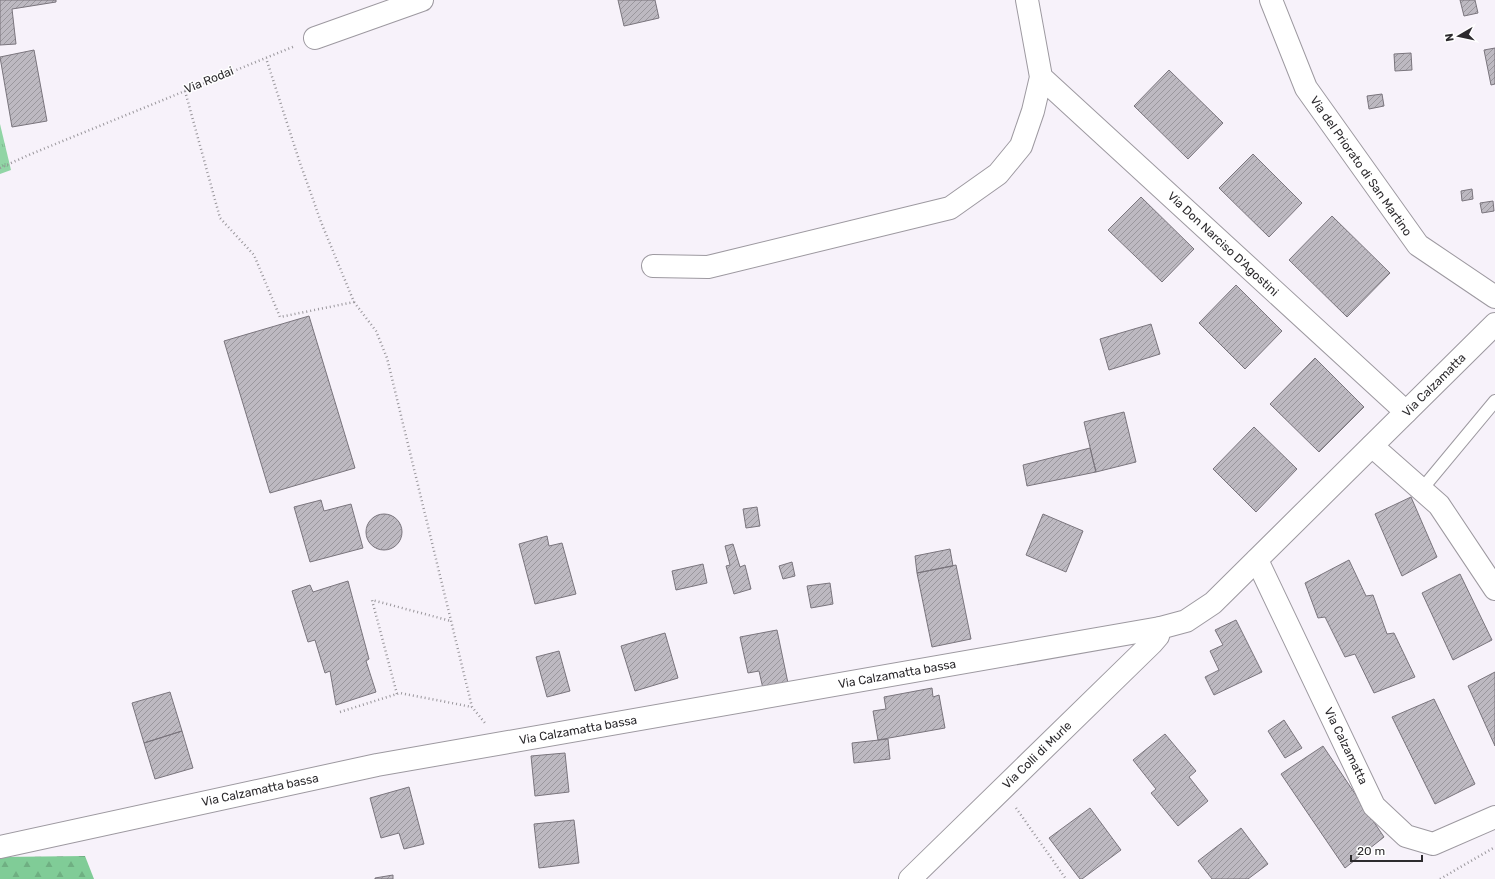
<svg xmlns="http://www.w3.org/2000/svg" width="1495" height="879" font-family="Rubik,sans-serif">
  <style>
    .grass { fill: url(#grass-tufts) }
    .forest { fill: url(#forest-firs) }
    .building { fill: url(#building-hatch); stroke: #7a757d }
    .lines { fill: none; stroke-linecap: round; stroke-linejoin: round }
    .service-casing { stroke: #9d99a0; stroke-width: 14 }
    .minor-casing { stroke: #9d99a0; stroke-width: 24 }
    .tertiary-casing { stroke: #9d99a0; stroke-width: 24 }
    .path { stroke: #99969b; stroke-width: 2.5; stroke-dasharray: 1 3; stroke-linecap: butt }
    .service { stroke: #fff; stroke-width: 12 }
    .minor { stroke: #fff; stroke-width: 22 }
    .tertiary { stroke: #fff; stroke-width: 22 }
    .labels { text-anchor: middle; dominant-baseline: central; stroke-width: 3; stroke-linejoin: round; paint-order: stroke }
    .street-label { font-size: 12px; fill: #2d2b2e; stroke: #fff }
  </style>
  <defs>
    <pattern id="grass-tufts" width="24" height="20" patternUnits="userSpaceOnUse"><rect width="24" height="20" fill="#91d5a5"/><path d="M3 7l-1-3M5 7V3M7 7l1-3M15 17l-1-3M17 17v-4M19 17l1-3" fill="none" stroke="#7db78e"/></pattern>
    <pattern id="forest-firs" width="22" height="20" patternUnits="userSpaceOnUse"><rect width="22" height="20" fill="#80cc97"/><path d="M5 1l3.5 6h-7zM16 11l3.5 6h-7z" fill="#6faf82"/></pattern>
    <pattern id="building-hatch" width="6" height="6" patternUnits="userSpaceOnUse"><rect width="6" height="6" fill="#bdb9c1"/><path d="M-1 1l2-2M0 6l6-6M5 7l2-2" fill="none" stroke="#9a979d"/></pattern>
  </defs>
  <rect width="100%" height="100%" fill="#f7f2fa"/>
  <path class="grass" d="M0,124L11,170L0,174Z"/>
  <path class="forest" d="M85,856L94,879H0V857Z"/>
  <path class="building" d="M0,0H56V2L12,9L16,44L0,45Z
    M618,0H655L659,18L624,26Z
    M1460,0H1475L1478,13L1464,16Z
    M1495,48V84L1491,85L1484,50Z
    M34,50L47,121L12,127L0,57Z
    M1411,53L1412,70L1395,71L1394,54Z
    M1169,70L1223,123L1188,159L1134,106Z
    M1382,94L1384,106L1369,109L1367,96Z
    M1253,154L1302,203L1269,237L1219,188Z
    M1472,189L1473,199L1462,201L1461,191Z
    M1141,197L1194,249L1162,282L1108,230Z
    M1493,201L1494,211L1482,213L1480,203Z
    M1332,216L1390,273L1347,317L1289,260Z
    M1236,285L1282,331L1245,369L1199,323Z
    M309,316L355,468L270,493L224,341Z
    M1151,324L1160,354L1109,370L1100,339Z
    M1315,358L1364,407L1319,452L1270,404Z
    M1124,412L1136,462L1096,472L1084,422Z
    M1254,427L1297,469L1256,512L1213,469Z
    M1090,448L1096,472L1027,486L1023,465Z
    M1411,497L1437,557L1402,576L1375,514Z
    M321,500L324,511L351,504L363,548L310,562L294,507Z
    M757,507L760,526L746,528L743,509Z
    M366 532a18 18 0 1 1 36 0a18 18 0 1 1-36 0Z
    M1043,514L1083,531L1066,572L1026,555Z
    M547,536L549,546L562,543L576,594L535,604L519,544Z
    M733,544L740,567L745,565L751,589L734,594L726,566L730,565L725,546Z
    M950,549L953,566L917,573L915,556Z
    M1349,560L1366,596L1373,595L1387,634L1394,633L1415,677L1374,693L1355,654L1345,657L1325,617L1318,618L1305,583Z
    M792,562L795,576L783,579L779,566Z
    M703,564L707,583L676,590L672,571Z
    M956,565L971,639L932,647L917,573Z
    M1460,574L1492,640L1453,660L1422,593Z
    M348,581L369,659L366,661L376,692L336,705L330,671L325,673L315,640L308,642L292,591L310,585L313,592Z
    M830,583L833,604L811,608L807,586Z
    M1236,620L1262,672L1214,695L1205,677L1219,670L1210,651L1223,645L1215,630Z
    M777,630L789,688L764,693L759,671L748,673L740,637Z
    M665,633L678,678L635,691L621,646Z
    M559,651L570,691L547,697L536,657Z
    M1495,672V746L1468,686Z
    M932,688L933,697L939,695L945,728L878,740L873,711L886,709L884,697Z
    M170,692L182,731L144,743L132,703Z
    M1434,699L1475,784L1435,804L1392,717Z
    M1284,720L1302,748L1285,758L1268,731Z
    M182,731L193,768L155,779L144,743Z
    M1165,734L1196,771L1189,777L1208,801L1178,826L1151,793L1156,789L1133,760Z
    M888,739L890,759L854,763L852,743Z
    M1323,746L1384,837L1345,868L1281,774Z
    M565,753L569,792L535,796L531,756Z
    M409,787L424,844L404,849L399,833L381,838L370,798Z
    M1090,808L1121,850L1082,879H1080L1049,838Z
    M574,820L579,863L539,868L534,824Z
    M1241,828L1268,864L1248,879H1212L1198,861Z
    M393,875V879H375V878Z"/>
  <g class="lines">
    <g class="service-casing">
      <path id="service" d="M1422,489L1495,401"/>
    </g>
    <g class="minor-casing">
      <path id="minor" d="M1271,0L1306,88L1418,245L1495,297
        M315,38L422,0
        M1041,77L1406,412
        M653,266L708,267L950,208L998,174L1021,146L1033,111L1041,77L1027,0
        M1372,446L1439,505L1495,589
        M1257,560L1374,806L1406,836L1433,844L1495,817
        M910,879L1152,643L1158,636L1160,628"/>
    </g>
    <g class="tertiary-casing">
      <path id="tertiary" d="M0,847L377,765L1160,628L1186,621L1213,603L1495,324"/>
    </g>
    <path class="path" d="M185,91L220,218L254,255L280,317L354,302L321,222L299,160L266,58
      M0,168L31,154L295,46
      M354,302L376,331L387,358L472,707L485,723
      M397,694L372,600L451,621
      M340,712L400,693L472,707
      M1016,808L1066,879
      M1440,879L1495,847"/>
    <use href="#service" class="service"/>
    <use href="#minor" class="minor"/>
    <use href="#tertiary" class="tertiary"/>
  </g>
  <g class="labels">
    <g class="street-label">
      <text transform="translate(209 80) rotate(-22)">Via Rodai</text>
      <text transform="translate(1361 166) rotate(55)">Via del Priorato di San Martino</text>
      <text transform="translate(1223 244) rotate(43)">Via Don Narciso D'Agostini</text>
      <text transform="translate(1434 385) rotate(-45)">Via Calzamatta</text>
      <text transform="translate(897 674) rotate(-10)">Via Calzamatta bassa</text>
      <text transform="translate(578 730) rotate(-10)">Via Calzamatta bassa</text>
      <text transform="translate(1346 746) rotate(64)">Via Calzamatta</text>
      <text transform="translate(1037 755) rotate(-44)">Via Colli di Murle</text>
      <text transform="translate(260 790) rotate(-12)">Via Calzamatta bassa</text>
    </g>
  </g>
  <g transform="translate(1459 36) rotate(261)" stroke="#ffffff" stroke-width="3" paint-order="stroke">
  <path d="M0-3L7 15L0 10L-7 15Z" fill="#2d2b2e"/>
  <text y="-6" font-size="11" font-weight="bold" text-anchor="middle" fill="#2d2b2e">N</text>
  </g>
  <path d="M1351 855v6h71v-6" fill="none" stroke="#2d2b2e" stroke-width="2"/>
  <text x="1357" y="855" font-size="12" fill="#2d2b2e" stroke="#ffffff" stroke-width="3" paint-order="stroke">20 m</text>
</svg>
